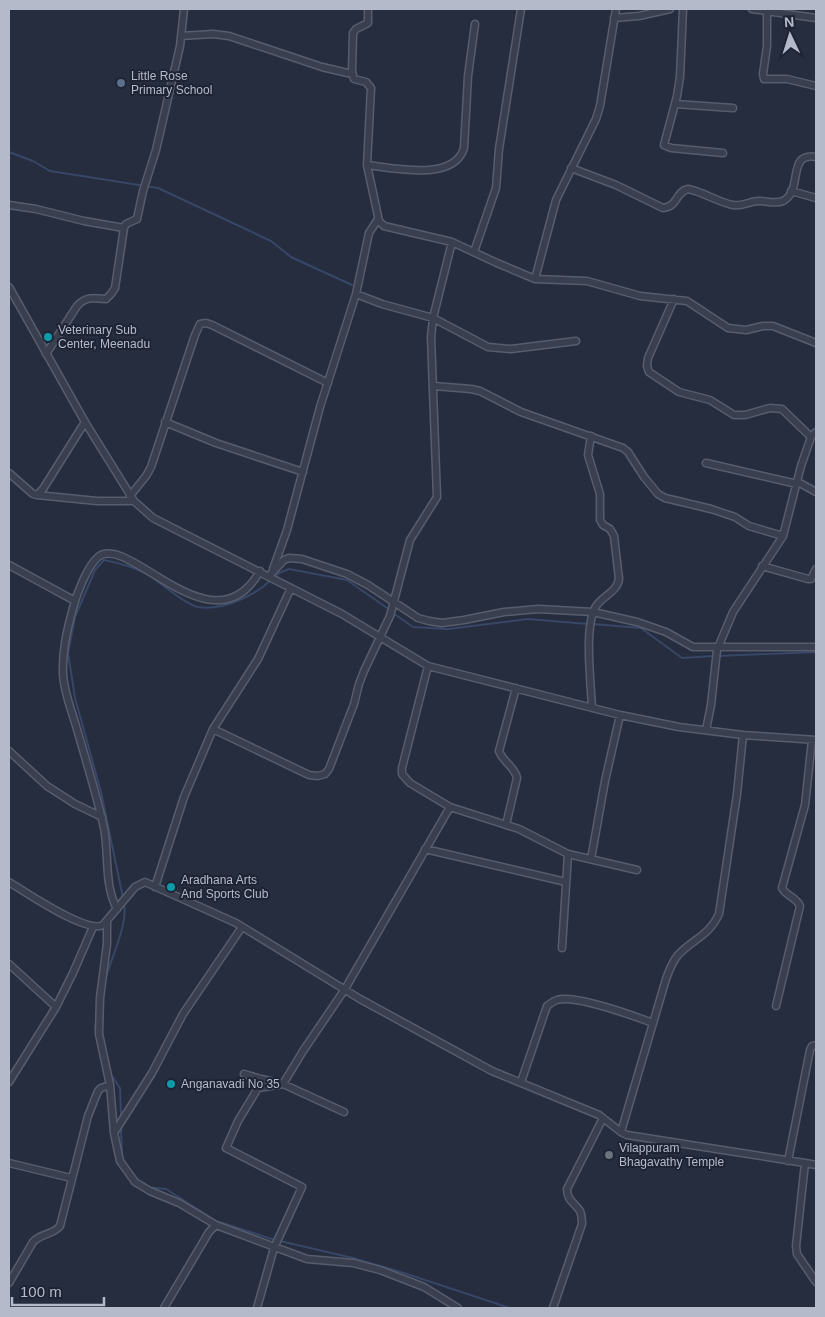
<svg xmlns="http://www.w3.org/2000/svg" width="825" height="1317" font-family="Helvetica,sans-serif">
  <style>
    .lines { fill: none; stroke-linecap: round; stroke-linejoin: round }
    .stream { stroke: #384667; stroke-width: 2 }
    .minor-casing { stroke: #575d6d; stroke-width: 9 }
    .minor { stroke: #393f4f; stroke-width: 6 }
    .service-dot { fill: #5c6f8a; stroke: #1e2434; stroke-width: 2 }
    .culture-dot { fill: #0f9aa8; stroke: #1e2434; stroke-width: 2 }
    .worship-dot { fill: #6b7280; stroke: #1e2434; stroke-width: 2 }
    .labels { text-anchor: middle; dominant-baseline: central; stroke-width: 4; stroke-linejoin: round; paint-order: stroke }
    .poi-label { font-size: 12px; fill: #b5baca; stroke: #1e2434; text-anchor: start }
  </style>
  <rect width="100%" height="100%" fill="#252d3f"/>
  <g class="lines">
    <path class="stream" d="M9,152L33,161L50,171L158,188L271,241L291,257L352,285
      M275,577L279,573L289,569L347,580L390,610
      M393,613L413,627L448,629L528,619L588,624
      M593,624L641,628L682,658L714,656
      M718,656L816,652
      M123,898L101,792L75,698L68,653L75,617L95,570L104,560C120,563 135,567 150,576C163,584 184,604 198,607C222,611 254,596 271,580
      M106,977C112,956 128,924 124,903
      M96,1031L95,1027L97,1019
      M110,1073L120,1088L121,1118
      M121,1128L122,1156
      M147,1187L166,1189L216,1221L275,1240
      M280,1241L353,1258L404,1273L510,1308"/>
    <g class="minor-casing">
      <path id="minor" d="M368,9V23L356,29L353,33L352,72L354,79L366,82L371,88L367,165L379,221L384,226L452,242L497,263L535,279
        M616,9L600,106L596,119L556,200L535,279L587,281L640,296L687,301L728,328L746,330L763,326H773L816,343
        M683,9L680,77L677,96L664,145L671,148L723,153
        M752,9L816,18
        M767,10V46L763,74L764,79H787L816,86
        M614,18L639,16L670,9
        M181,36L213,34L229,36L322,67L352,74
        M675,104L733,108
        M367,165C393,168 454,182 464,148L468,76L475,24
        M571,168L616,185L663,208C679,206 675,192 688,189C704,192 717,202 733,205C742,207 750,201 759,201C767,201 776,204 783,201C804,190 786,152 816,157
        M791,191L816,198
        M9,205L36,209L84,221L124,228
        M474,252L496,188L499,149L521,9
        M9,287L85,422L134,501L153,518L342,614L428,666L620,715L679,727L743,735L816,740
        M356,294L382,304L433,318L488,347L511,349L576,341
        M674,299L648,358L647,366L649,372L679,392L710,400L734,415H745L770,408L782,409L811,437
        M46,354L77,306C86,296 94,298 106,299L111,294L115,288L124,228L126,224L137,219L143,191L156,150L180,46L184,9
        M434,386L471,389L480,391L521,412L623,448L628,452L644,477L658,494L665,498L711,509L735,517L749,526L783,536
        M165,422L216,443L303,472
        M591,436L588,455L600,494V520L603,525L610,529L614,536L619,579C617,593 601,596 595,608C584,629 591,684 592,708
        M706,463L797,484
        M9,473L33,494L37,495L43,489L85,422
        M798,482L816,492
        M37,495L97,501H134
        M130,496L146,476L151,467L195,335L200,324L206,323L212,325L328,383
        M9,565L75,601
        M762,566L808,579H811L816,569
        M273,569L287,530L320,407L356,294L369,233L378,219
        M269,576L284,560L289,558L302,559L347,574L368,585L418,618L429,621L442,623L464,620L504,612L538,609L593,612L637,622L666,632L693,647H816
        M428,666L402,768V774L410,783L450,807L519,829L568,854L637,870
        M213,729L309,775L318,776L325,774L329,769L354,704L359,684L364,671L390,616L410,540L437,497L431,337L433,318L452,242
        M706,730L711,705L717,650L733,612L783,536L801,466L811,437L816,432
        M9,751L47,786L75,804L102,817
        M506,825L517,778C515,767 503,762 499,751L516,688
        M425,849L566,882
        M591,859L605,781L620,715
        M9,882C25,892 87,934 103,925L135,887L145,882L236,923L360,999L492,1071L599,1115L621,1132L627,1135L805,1163
        M155,887L184,797L213,729L258,659L291,588
        M117,909C104,885 109,854 104,828C96,793 86,760 76,726C71,709 64,692 63,674C62,651 67,630 73,608C77,593 87,567 98,557C129,532 213,654 260,571
        M107,921V944L100,998L99,1034L110,1085L114,1133L120,1161L135,1182L150,1191L179,1203L216,1225
        M562,948L568,854
        M9,964L56,1007
        M776,1006L800,906C796,897 786,896 782,888L805,805L812,740
        M244,1074L261,1079L283,1084L344,1112
        M9,1082L56,1007L73,973L93,927
        M521,1082L547,1006C550,1004 553,1001 557,1000C575,994 634,1016 653,1023
        M621,1132L666,979C669,971 672,962 678,955C693,939 709,936 719,914L737,794L743,735
        M114,1133L152,1073L183,1014L242,927
        M788,1161L810,1050L812,1046L816,1045
        M9,1163L71,1178
        M816,1165L805,1163L796,1246L797,1254L816,1282
        M9,1283L33,1242C41,1233 53,1235 60,1226L88,1116L98,1091L101,1088L110,1085
        M164,1308L209,1232L216,1225L307,1259L353,1263L380,1270L424,1287L458,1308
        M257,1308L274,1248L302,1187L226,1148L238,1121L258,1088L283,1084L303,1051L345,989L450,807
        M553,1308L582,1224C582,1220 582,1216 580,1211C575,1203 567,1201 567,1189L603,1118"/>
    </g>
    <use href="#minor" class="minor"/>
  </g>
  <circle class="service-dot" cx="121" cy="83" r="5"/>
  <g class="culture-dot">
    <circle cx="48" cy="337" r="5"/>
    <circle cx="171" cy="887" r="5"/>
    <circle cx="171" cy="1084" r="5"/>
  </g>
  <circle class="worship-dot" cx="609" cy="1155" r="5"/>
  <g class="labels">
    <g class="poi-label">
      <text x="131" y="76">Little Rose<tspan x="131" dy="14">Primary School</tspan></text>
      <text x="58" y="330">Veterinary Sub<tspan x="58" dy="14">Center, Meenadu</tspan></text>
      <text x="181" y="880">Aradhana Arts<tspan x="181" dy="14">And Sports Club</tspan></text>
      <text x="181" y="1084">Anganavadi No 35</text>
      <text x="619" y="1148">Vilappuram<tspan x="619" dy="14">Bhagavathy Temple</tspan></text>
    </g>
  </g>
  <rect width="825" height="1317" fill="none" stroke="#b5baca" stroke-width="20"/>
  <g transform="translate(790 35) rotate(356)" stroke="#1e2434" stroke-width="4" paint-order="stroke">
  <path d="M0-4L9 19L0 12L-9 19Z" fill="#b5baca"/>
  <text y="-8" font-size="14" font-weight="bold" text-anchor="middle" fill="#b5baca">N</text>
  </g>
  <path d="M12 1297v8h92v-8" fill="none" stroke="#b5baca" stroke-width="2.5"/>
  <text x="20" y="1297" font-size="15" fill="#b5baca" stroke="#1e2434" stroke-width="4" paint-order="stroke">100 m</text>
</svg>
